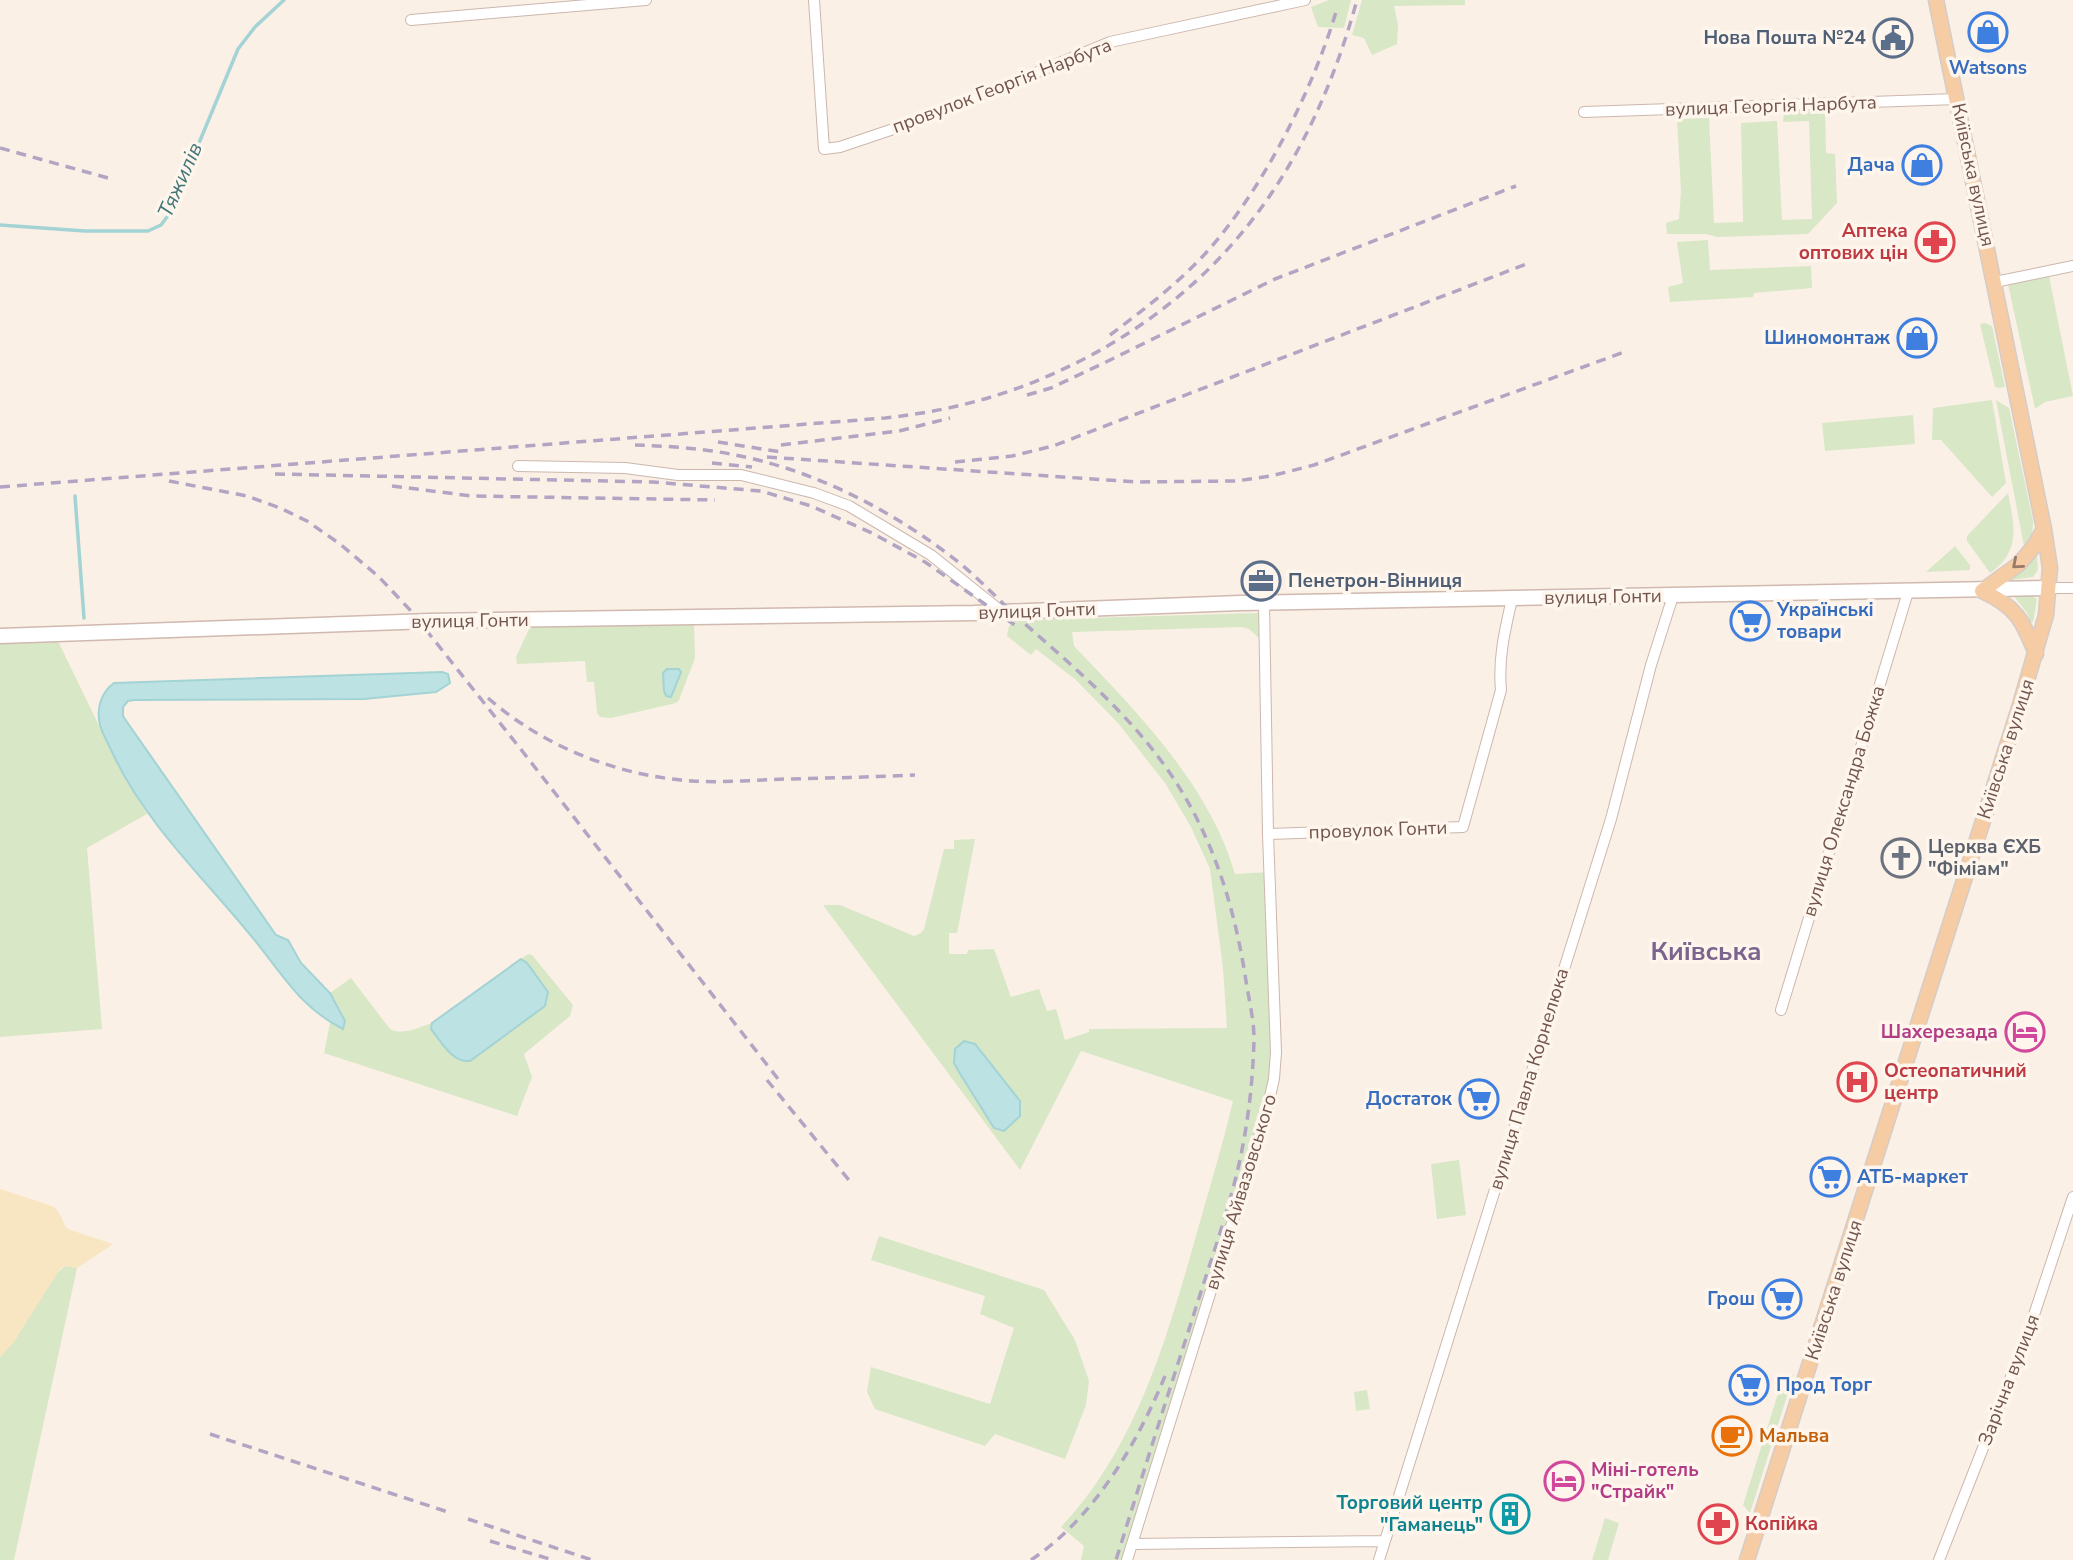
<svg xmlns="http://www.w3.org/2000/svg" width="2073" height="1560" font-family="'Nunito Sans',sans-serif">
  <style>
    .green { fill: #d8e7c6 }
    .sand { fill: #f8e6c3 }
    .water { fill: #bce2e3; stroke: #a3d3d4; stroke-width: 2 }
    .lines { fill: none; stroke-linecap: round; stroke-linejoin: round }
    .stream { stroke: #a3d3d4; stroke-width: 3.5 }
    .street-casing { stroke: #ccb7ad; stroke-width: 12 }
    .secondary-casing { stroke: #d0b9ae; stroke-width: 17 }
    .primary-casing { stroke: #d5ccca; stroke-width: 17 }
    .street { stroke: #fff; stroke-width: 10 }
    .secondary { stroke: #fff; stroke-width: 14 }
    .primary { stroke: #f5cca3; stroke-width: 14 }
    .rail { stroke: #b2a5c4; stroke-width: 3.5; stroke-dasharray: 10 7; stroke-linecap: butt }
    .oneway { stroke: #997967 }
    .labels { text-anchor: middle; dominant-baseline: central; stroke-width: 7; stroke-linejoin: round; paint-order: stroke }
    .service-label { font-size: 19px; font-weight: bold; fill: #4e5e75; stroke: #fef5ec; text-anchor: end }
    .shop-label { font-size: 19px; font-weight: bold; fill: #366cbe; stroke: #fef5ec; text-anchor: end }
    .street-label { font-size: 19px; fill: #72564d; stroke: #fef5ec }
    .health-label { font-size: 19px; font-weight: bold; fill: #be3a42; stroke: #fef5ec; text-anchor: start }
    .worship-label { font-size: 19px; font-weight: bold; fill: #5b616d; stroke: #fef5ec; text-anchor: start }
    .hotel-label { font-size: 19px; font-weight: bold; fill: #b23c85; stroke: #fef5ec; text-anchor: end }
    .food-label { font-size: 19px; font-weight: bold; fill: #c56008; stroke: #fef5ec; text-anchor: start }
    .culture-label { font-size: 19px; font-weight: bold; fill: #0d838f; stroke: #fef5ec; text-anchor: end }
    .water-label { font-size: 21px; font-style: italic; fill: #427577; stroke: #fef5ec }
    .district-label { font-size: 26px; font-weight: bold; fill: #7b658e; stroke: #fef5ec }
  </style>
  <rect width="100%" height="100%" fill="#fbf0e6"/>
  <path class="green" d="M1329,0H1351L1344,28L1318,27L1311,7Z
    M1362,0H1465V5L1394,6L1398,25L1397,44L1372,55L1364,38L1352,35Z
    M1825,109L1826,153L1835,154L1837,203L1808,234L1717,237L1706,234H1667L1666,223L1679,219L1681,191L1677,119L1709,118L1714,223L1743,222L1741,123L1777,121L1782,220L1812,219L1809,121L1783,122L1784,112Z
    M1708,240L1710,270L1811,266L1812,288L1754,293L1753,297L1670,302L1668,287L1683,283L1677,242Z
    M2049,276L2073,396L2045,402L2035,409L2008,284Z
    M1985,323L1992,326L2005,387L1999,388L1995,387L1980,324Z
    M1992,400L2006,483L1992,497L1941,440H1932L1933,408Z
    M1996,400L2009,408L2033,521L2032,540L2025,551Z
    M1913,415L1915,444L1825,451L1822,423Z
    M2008,493C2014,525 2022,551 1990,573L1967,541V536Z
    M1955,546L1970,565V570L1926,572Z
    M2033,556H2037L2038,570L2033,577L2012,580V575Z
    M2013,595H2030L2037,599L2033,622H2030L2027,613Z
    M1259,613L1260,639L1249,629L1241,627L1072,632L1074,646C1136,711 1209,784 1235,874L1269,872L1274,1079L1127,1560H1081L1084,1546L1061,1527C1133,1451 1164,1348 1192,1250C1206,1200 1221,1151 1233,1101L1081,1051L1020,1170L823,905H840L914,936L921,933L924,929L944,849H954V840L975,839L957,933H949V954H967L968,950L994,949L1011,997L1039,989L1047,1011L1056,1009L1065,1040L1089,1032V1029L1227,1028L1223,968L1210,869L1191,827L1165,783L1118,723L1076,680L1036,649L1031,655L1007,636L1009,626L1015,620Z
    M694,625L695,658L679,700L676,703L611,718L600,717L597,713L594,682H587L585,661L517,664L516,657L530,627Z
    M55,635L124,777L147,814L87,848L102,1029L0,1037V637Z
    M528,954L532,955L573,1005L570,1016L524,1054L532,1077L517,1116L324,1053L330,1023L342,1028L345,1022L330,993L351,978L390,1029C403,1036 419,1027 432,1023L431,1029L527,963L521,959Z
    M1459,1160L1466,1215L1437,1219L1431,1164Z
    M879,1236L1044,1290L1075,1340L1089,1381L1086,1405L1065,1459L995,1434L985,1446L875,1409L867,1392L871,1367L990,1404L1014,1328L980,1314L985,1296L871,1260Z
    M65,1266L77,1268L14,1560H0V1357L55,1275Z
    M1794,1374L1750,1513L1743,1505L1781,1384Z
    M1367,1390L1370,1409L1356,1411L1354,1392Z
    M1605,1518L1619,1523L1608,1560H1592Z"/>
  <path class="sand" d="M0,1189L52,1206C62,1212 61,1222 68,1229L113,1244L77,1268L65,1266L60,1269L14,1342L0,1357Z"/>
  <path class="water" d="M667,669H679L681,672L671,697L666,696L664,691L663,673Z
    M442,672L448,674L450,683L436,692L364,699L134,700L128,701L123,707V716L127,722L276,935L288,940L301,963L330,993L345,1021L343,1029C297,1006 279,968 247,931C200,874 145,822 113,754C109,745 103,735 100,725C96,709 101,692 114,683Z
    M521,959L527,963L548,992L545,1006L470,1061C452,1063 441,1041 431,1029L432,1023Z
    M964,1041L975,1044L1020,1101V1116L1004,1131L994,1128L959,1072L954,1063L955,1049Z"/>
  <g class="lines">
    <path class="stream" d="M0,225L85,231H148L161,225L170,213L238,49L255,27L284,0
      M75,496L84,618"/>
    <g class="street-casing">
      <path id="street" d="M814,0L824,149L840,147L929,117L1110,42L1305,0
        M411,20L646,0
        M1584,112L1957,99
        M1995,282L2073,266
        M518,466L625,468L678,475H741L814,493L849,506L931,555L1002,612
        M2049,588H2073
        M1268,834L1463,827L1501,690C1498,658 1505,630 1512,599
        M1781,1010L1908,592
        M1133,1544L1385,1541
        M1127,1560L1266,1114L1274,1079L1276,1052L1268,834L1264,603
        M1379,1560L1611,819L1651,665L1673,596
        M1939,1560L2027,1336L2073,1197"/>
    </g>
    <g class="secondary-casing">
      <path id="secondary" d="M0,636L430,621L974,613L1240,603L2049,588"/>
    </g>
    <g class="primary-casing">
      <path id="primary" d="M2036,654C2023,621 2016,606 1982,591L2019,564L2035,545L2044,529
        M1747,1560L2019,708L2046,615L2050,568L2044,529L1936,0"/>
    </g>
    <use href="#street" class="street"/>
    <use href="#secondary" class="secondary"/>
    <use href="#primary" class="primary"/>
    <path class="rail" d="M0,148L108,178
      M1110,335C1142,311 1176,285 1204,255C1261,193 1312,92 1336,12
      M1027,395L1051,388L1106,362L1275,279L1516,186
      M718,442L781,452
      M635,445C666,446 700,448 730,454C814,469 896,512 962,565C981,581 998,599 1016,616C1068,662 1121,706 1162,762C1210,827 1234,902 1246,981C1249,1000 1254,1020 1254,1039C1253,1081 1248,1124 1239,1164C1227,1217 1208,1268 1192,1320C1166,1400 1141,1480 1116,1560
      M781,445L899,431L950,418
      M767,457L1137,482L1236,481L1271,476L1314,465L1627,351
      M955,462L1012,456L1053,446L1529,263
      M712,463L752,467
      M275,474L653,482L761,491L811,506L872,533L925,562L1019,628
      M169,481L247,496L280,508L307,521L340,544L379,577L411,611L523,752L782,1084
      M392,486L472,496L715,500
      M0,487L885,418C958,410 1017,393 1082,360C1231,283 1313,160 1357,0
      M488,698C544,747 618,776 692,781C723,783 756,780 787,779C830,778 872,777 915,775
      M767,1080L853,1185
      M210,1434L448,1512
      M468,1519L592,1560
      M490,1541L553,1560
      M1031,1560C1094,1518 1137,1444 1165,1376"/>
  </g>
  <defs><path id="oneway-chevron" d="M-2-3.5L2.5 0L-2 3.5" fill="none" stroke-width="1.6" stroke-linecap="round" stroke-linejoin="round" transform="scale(1.75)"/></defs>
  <use class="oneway" href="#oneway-chevron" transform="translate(2017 564) rotate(139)"/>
  <defs>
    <g id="shop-ring" transform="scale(2.0125)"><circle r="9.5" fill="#fef5ec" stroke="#3f7fe0" stroke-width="1.5"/><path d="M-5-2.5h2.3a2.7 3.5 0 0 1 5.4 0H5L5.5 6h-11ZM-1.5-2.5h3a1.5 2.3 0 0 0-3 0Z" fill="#3f7fe0"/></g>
    <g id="civic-ring" transform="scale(2.0125)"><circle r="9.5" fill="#fef5ec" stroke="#5c6f8a" stroke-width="1.5"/><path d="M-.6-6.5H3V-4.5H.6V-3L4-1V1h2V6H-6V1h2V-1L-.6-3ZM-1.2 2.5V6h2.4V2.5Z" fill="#5c6f8a"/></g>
    <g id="pharmacy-ring" transform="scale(2.0125)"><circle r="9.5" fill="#fef5ec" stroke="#e0444e" stroke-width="1.5"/><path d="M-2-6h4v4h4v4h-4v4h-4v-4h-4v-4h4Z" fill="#e0444e"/></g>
    <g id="office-ring" transform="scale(2.0125)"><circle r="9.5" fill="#fef5ec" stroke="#5c6f8a" stroke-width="1.5"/><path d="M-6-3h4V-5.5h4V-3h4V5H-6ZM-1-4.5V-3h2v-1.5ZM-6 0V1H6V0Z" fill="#5c6f8a"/></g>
    <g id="supermarket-ring" transform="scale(2.0125)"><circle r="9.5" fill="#fef5ec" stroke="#3f7fe0" stroke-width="1.5"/><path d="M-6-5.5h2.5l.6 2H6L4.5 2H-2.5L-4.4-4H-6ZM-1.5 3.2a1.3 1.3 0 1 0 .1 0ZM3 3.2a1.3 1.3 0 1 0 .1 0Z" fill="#3f7fe0"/></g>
    <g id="church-ring" transform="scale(2.0125)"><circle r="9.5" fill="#fef5ec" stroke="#6b7280" stroke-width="1.5"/><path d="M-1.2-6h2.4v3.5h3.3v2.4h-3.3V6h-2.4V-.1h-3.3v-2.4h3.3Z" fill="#6b7280"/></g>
    <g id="hotel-ring" transform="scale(2.0125)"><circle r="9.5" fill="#fef5ec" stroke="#d1479c" stroke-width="1.5"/><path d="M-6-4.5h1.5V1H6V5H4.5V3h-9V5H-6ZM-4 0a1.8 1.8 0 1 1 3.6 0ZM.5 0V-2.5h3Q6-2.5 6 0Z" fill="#d1479c"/></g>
    <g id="hospital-ring" transform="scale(2.0125)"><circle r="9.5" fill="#fef5ec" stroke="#e0444e" stroke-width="1.5"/><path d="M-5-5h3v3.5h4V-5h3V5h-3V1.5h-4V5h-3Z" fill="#e0444e"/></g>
    <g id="cafe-ring" transform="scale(2.0125)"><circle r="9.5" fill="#fef5ec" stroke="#e8710a" stroke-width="1.5"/><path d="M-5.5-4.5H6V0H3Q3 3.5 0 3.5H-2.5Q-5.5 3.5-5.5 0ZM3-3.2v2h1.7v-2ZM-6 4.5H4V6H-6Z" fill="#e8710a"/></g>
    <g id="building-ring" transform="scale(2.0125)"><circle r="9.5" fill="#fef5ec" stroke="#0f9aa8" stroke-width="1.5"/><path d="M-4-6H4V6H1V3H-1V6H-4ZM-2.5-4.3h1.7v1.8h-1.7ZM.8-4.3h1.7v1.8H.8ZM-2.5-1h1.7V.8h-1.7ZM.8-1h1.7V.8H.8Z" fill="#0f9aa8"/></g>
  </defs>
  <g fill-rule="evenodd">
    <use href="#shop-ring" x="1988" y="32"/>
    <use href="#civic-ring" x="1893" y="38"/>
    <use href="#shop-ring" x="1922" y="165"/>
    <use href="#pharmacy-ring" x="1935" y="242"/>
    <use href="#shop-ring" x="1917" y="338"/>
    <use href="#office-ring" x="1261" y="581"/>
    <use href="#supermarket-ring" x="1750" y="621"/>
    <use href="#church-ring" x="1901" y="858"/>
    <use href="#hotel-ring" x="2025" y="1032"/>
    <use href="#hospital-ring" x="1857" y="1082"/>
    <use href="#supermarket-ring" x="1479" y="1099"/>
    <use href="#supermarket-ring" x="1830" y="1177"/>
    <use href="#supermarket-ring" x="1782" y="1299"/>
    <use href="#supermarket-ring" x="1749" y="1385"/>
    <use href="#cafe-ring" x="1732" y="1436"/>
    <use href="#hotel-ring" x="1564" y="1481"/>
    <use href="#building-ring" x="1510" y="1514"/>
    <use href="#pharmacy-ring" x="1718" y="1524"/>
  </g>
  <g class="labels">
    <g class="service-label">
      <text x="1866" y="38">Нова Пошта №24</text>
      <text x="1288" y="581" text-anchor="start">Пенетрон-Вінниця</text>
    </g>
    <g class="shop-label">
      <text x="1988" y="68" text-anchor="middle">Watsons</text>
      <text x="1895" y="165">Дача</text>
      <text x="1890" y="338">Шиномонтаж</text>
      <text x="1777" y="610" text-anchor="start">Українські<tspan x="1777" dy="22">товари</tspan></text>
      <text x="1452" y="1099">Достаток</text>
      <text x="1857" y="1177" text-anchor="start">АТБ-маркет</text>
      <text x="1755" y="1299">Грош</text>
      <text x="1776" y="1385" text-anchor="start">Прод Торг</text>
    </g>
    <g class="street-label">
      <text transform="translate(1002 86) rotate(-21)">провулок Георгія Нарбута</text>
      <text transform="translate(1771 106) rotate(-2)">вулиця Георгія Нарбута</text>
      <text transform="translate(1973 175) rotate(78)">Київська вулиця</text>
      <text transform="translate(1603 597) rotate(-1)">вулиця Гонти</text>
      <text transform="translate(1037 611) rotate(-2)">вулиця Гонти</text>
      <text transform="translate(470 621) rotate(-1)">вулиця Гонти</text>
      <text transform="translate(2006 749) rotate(-72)">Київська вулиця</text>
      <text transform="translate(1844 801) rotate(-73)">вулиця Олександра Божка</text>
      <text transform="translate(1378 830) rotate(-2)">провулок Гонти</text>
      <text transform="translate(1529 1079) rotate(-73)">вулиця Павла Корнелюка</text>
      <text transform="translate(1241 1192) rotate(-73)">вулиця Айвазовського</text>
      <text transform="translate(1834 1290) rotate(-72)">Київська вулиця</text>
      <text transform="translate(2009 1380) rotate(-69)">Зарічна вулиця</text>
    </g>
    <g class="health-label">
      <text x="1908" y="231" text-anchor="end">Аптека<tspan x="1908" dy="22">оптових цін</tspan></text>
      <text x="1884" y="1071">Остеопатичний<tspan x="1884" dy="22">центр</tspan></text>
      <text x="1745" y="1524">Копійка</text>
    </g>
    <g class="worship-label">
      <text x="1928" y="847">Церква ЄХБ<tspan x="1928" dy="22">"Фіміам"</tspan></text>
    </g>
    <g class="hotel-label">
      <text x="1998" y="1032">Шахерезада</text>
      <text x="1591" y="1470" text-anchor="start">Міні-готель<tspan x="1591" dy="22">"Страйк"</tspan></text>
    </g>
    <g class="food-label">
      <text x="1759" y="1436">Мальва</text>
    </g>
    <g class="culture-label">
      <text x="1483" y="1503">Торговий центр<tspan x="1483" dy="22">"Гаманець"</tspan></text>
    </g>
    <g class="water-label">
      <text transform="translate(180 180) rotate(-66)">Тяжилів</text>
    </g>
    <g class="district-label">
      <text x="1706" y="951">Київська</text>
    </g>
  </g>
</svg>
